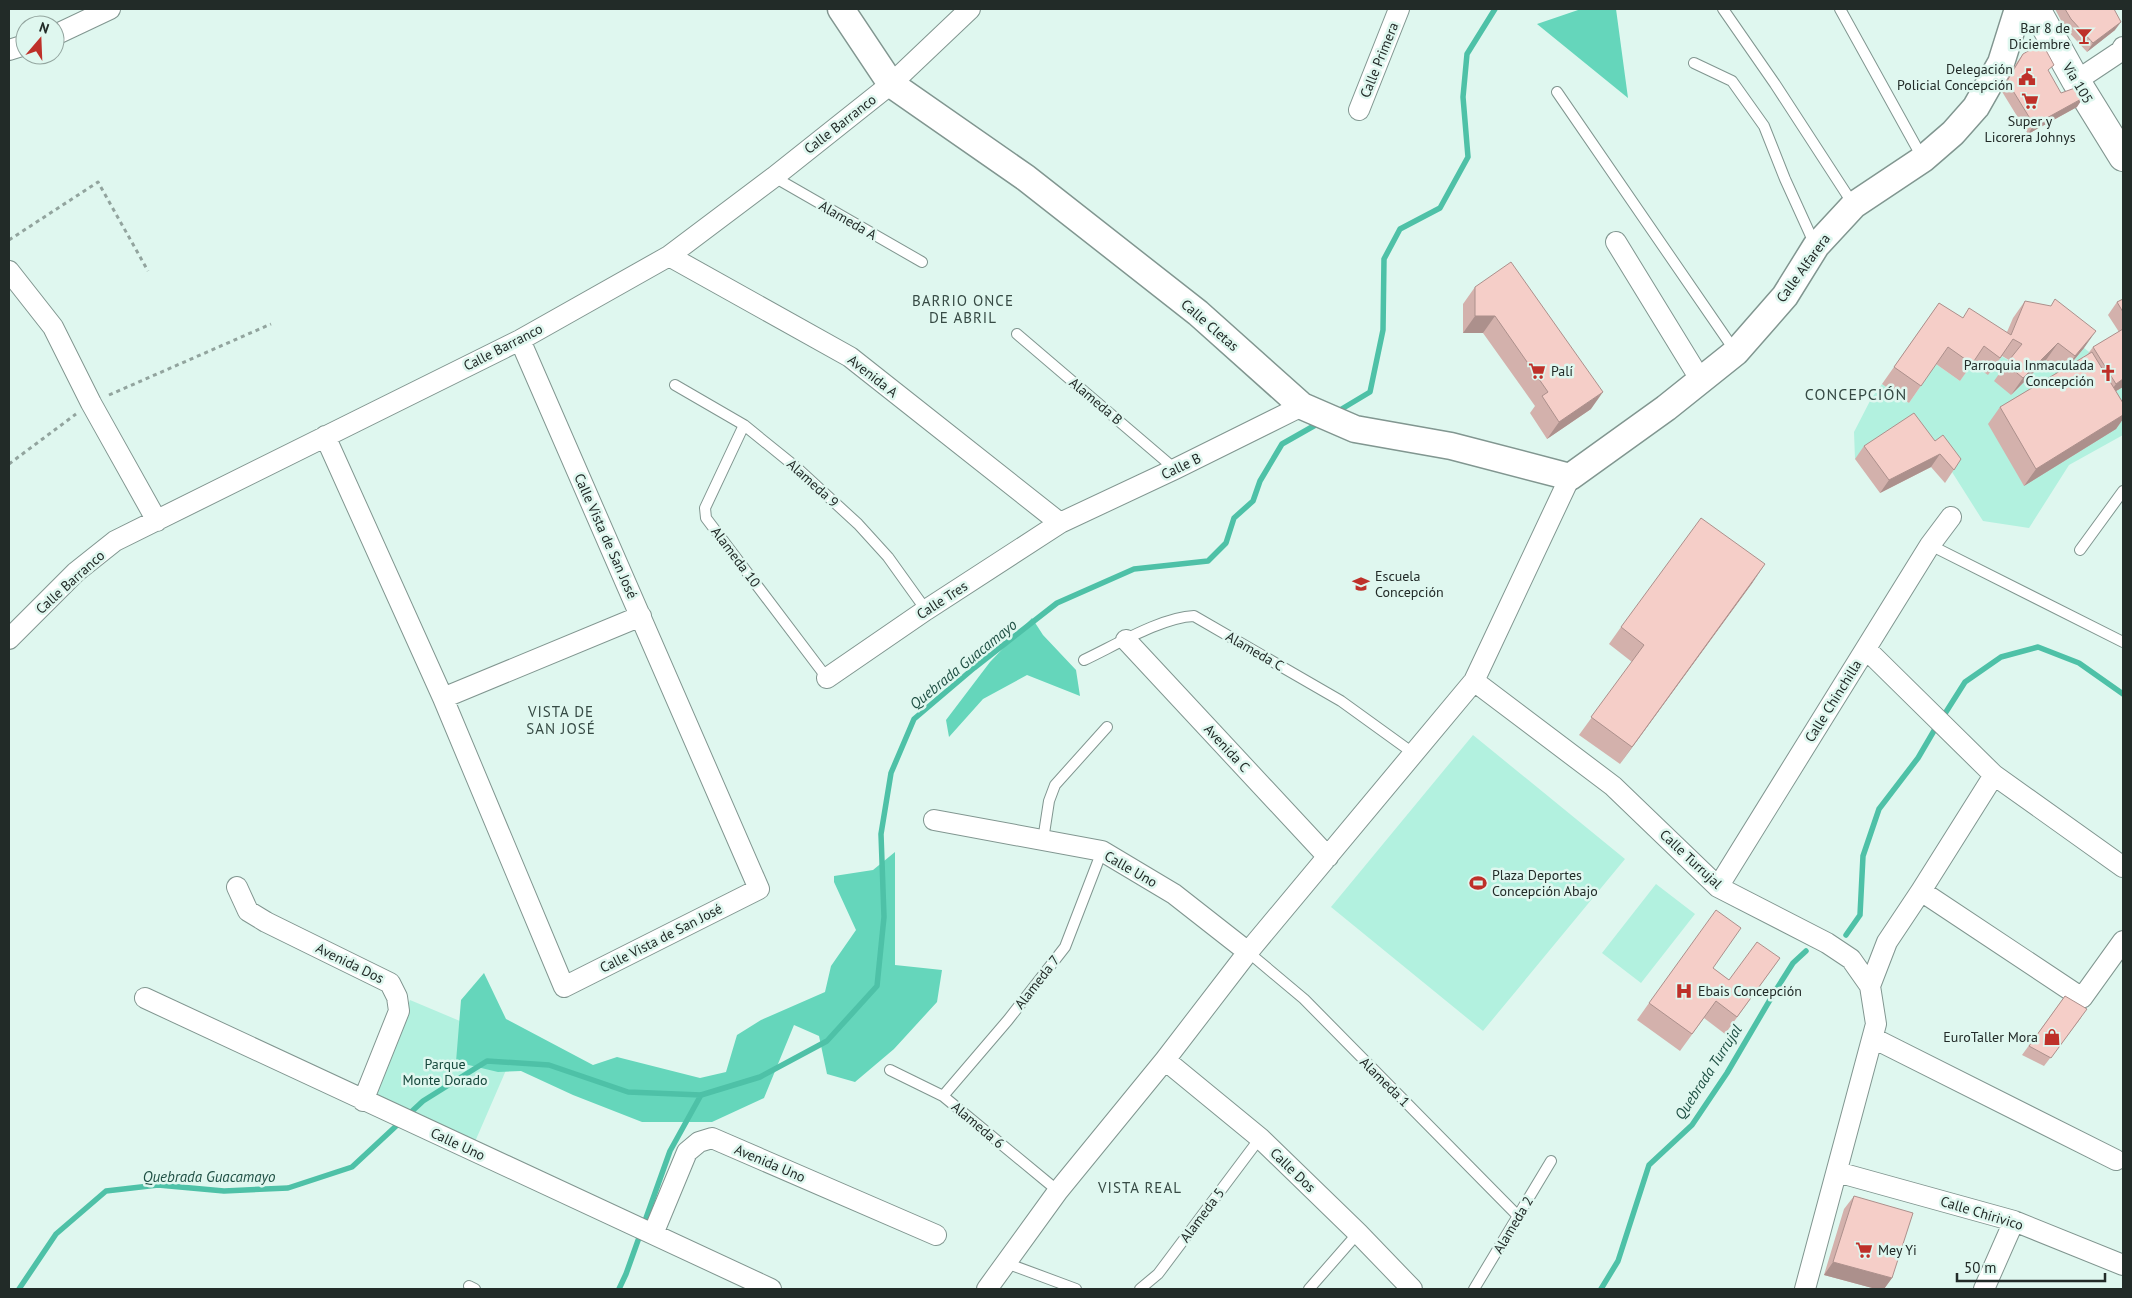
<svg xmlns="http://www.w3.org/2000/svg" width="2132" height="1298" font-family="'PT Sans',sans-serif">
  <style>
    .green { fill: #b2f1df }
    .forest { fill: #65d6bb }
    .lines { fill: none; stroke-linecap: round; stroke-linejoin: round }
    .stream { stroke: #4ec1a7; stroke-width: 5.5 }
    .service-casing { stroke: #819690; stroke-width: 12 }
    .minor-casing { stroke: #819690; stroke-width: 22 }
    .tertiary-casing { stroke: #819690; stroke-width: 29 }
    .secondary-casing { stroke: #819690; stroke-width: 30 }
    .path { stroke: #92a49e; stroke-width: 3; stroke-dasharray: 4 4; stroke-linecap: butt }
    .service { stroke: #fff; stroke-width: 10 }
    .minor { stroke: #fff; stroke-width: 20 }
    .tertiary { stroke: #fff; stroke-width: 26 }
    .secondary { stroke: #fff; stroke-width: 28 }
    .wall { fill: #d3b1ac }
    .shaded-wall { fill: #ac908c }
    .building { fill: #f5cec8; stroke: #ac908c }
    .labels { text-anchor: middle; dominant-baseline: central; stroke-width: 5; stroke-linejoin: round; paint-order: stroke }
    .poi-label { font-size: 14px; fill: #222b28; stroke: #dff7ef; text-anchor: start }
    .street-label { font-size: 14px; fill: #222b28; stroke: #dff7ef }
    .park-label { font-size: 14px; fill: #15473b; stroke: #dff7ef }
    .neighbourhood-label { font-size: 15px; letter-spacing: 1px; fill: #364a44; stroke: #dff7ef }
    .water-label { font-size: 15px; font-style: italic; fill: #1f5044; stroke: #dff7ef }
    .quarter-label { font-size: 16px; letter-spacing: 1px; fill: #364a44; stroke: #dff7ef }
  </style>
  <rect width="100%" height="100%" fill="#dff7ef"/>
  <path class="green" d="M2084,348L2093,355L2107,397L2123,387V435L2069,465L2029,528L1983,521L1952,472L1934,449L1855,459L1854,432L1871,399L1882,384L1909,403L1936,364L1960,381L1972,363L2001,356L2010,361L2011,395L2046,360L2063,373Z
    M1473,735L1625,859L1483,1031L1331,907Z
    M1656,884L1695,914L1641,983L1602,953Z
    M410,1000L517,1045L474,1144L377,1096L376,1085Z"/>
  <path class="forest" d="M1581,9H1616L1628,98L1537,24Z
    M1032,618L1043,635L1076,670L1080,696L1027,675L983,699L949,737L946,720L990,662Z
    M895,852V965L942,970L937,1002L894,1049L855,1082L827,1074L819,1036L794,1025L764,1098L712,1122H642L573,1095L521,1071L498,1072L456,1062L461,1000L484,973L506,1019L593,1065L617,1057L700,1078L726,1072L737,1035L761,1020L825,992L831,966L856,930L834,882V876L873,870Z"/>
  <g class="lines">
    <path class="stream" d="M1335,413L1370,392L1383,330L1384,259L1400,229L1440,208L1468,157L1463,97L1467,54L1495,9
      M1946,712L1965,682L2001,657L2038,647L2079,663L2123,694
      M1846,935L1860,915L1863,856L1879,809L1918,758L1935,729
      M19,1289L56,1234L106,1191L158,1185L224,1191L288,1188L352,1167L423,1101L487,1061L549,1065L628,1092L701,1095L760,1077L827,1041L877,986L884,917L881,834L891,773L914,719L974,668L1057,603L1134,569L1208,561L1226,543L1234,518L1253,501L1260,481L1282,444L1319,423
      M619,1289L626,1274L670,1151L701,1095
      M1601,1289L1618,1261L1649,1165L1692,1125L1727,1073L1774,993L1793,963L1806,951"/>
    <g class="service-casing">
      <path id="service" d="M1723,9L1775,84L1853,204
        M1840,9L1923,159
        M1694,63L1732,81L1764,126L1785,179L1815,245
        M1557,92L1735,351
        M774,177L922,262
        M1017,334L1175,469
        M675,385L744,425L797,468L858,524L888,557L926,610
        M744,425L705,508L706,518L827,678
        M1930,545L2123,642
        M2080,550L2123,491
        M1084,660C1114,646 1162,617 1194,616L1341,701L1413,753
        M1043,840L1049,801L1055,785L1107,727
        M1248,952L1304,999L1518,1216
        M890,1070L943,1096L1058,1191
        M943,1096L1008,1020L1065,947L1102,851
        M1006,1263L1076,1289
        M469,1286L475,1289
        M1140,1289L1158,1274L1260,1138
        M1309,1289L1358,1233
        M1474,1289L1551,1161"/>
    </g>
    <g class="minor-casing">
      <path id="minor" d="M55,35L110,9
        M9,50L25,45
        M2076,81L2121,51L2123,47
        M1359,110L1399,9
        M1616,242L1700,379
        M669,256L850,357L1060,523
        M9,271L53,327L91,403L157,521
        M325,436L443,698L564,987L759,889L520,340
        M9,639L76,572L115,541L520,340L669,256L774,177L891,84L970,9
        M1126,640L1328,857
        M1866,649L1994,775L2123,867
        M827,678L926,610L1060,523L1175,469L1302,406
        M1474,681L1613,786L1718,887L1827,943L1851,959L1870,986L1876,1024L1805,1289
        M443,698L641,616
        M934,820L1102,851L1174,894L1248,952
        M237,887L248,911L266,922L390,983L397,997L399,1011L363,1101
        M1718,887L1930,545L1951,517
        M1921,891L1994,775
        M1870,986L1887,942L1921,891L2082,998L2123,941
        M145,998L771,1289
        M1873,1038L2116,1160
        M1165,1060L1260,1138L1358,1233L1412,1289
        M1837,1172L2014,1221L2123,1265
        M653,1234L687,1152L699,1142L712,1138L936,1235
        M987,1289L1058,1191L1165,1060L1248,952L1474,681L1570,477
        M1984,1289L2014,1221"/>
    </g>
    <g class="tertiary-casing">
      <path id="tertiary" d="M841,9L891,84L1026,178L1198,313L1302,406L1355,429L1451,446L1570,477L1666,408L1736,352L1785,296L1816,246L1854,205L1923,159L1953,133L1976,107L2001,63L2018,9"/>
    </g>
    <g class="secondary-casing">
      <path id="secondary" d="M2036,9L2076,81L2123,157"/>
    </g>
    <path class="path" d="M9,240L98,182L148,271
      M109,395L271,324
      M9,464L76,414"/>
    <use href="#service" class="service"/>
    <use href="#minor" class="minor"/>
    <use href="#tertiary" class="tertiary"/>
    <use href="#secondary" class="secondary"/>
  </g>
  <path class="wall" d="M2055,9H2114L2115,30L2087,52L2065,28Z
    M2023,54L2061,93L2077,107L2028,134L2001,90L2017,62Z
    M1475,287L1591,409L1547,439L1530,413L1535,406L1483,333H1463V304Z
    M2123,299V387L2116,391L2123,403V419L2116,429L2024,486L1988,424L2000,407L2060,371L2046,360L2011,395L1994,381L2009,360L2002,356L1988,375L1972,364L1960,381L1936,364L1909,403L1882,384L1939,303L1962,318L2007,332L2013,318L2025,301L2084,348L2069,366L2087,355L2093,347L2119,332L2108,315L2117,302Z
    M1935,441L1961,459L1945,483L1931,467L1880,493L1855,459L1864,446Z
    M1753,582L1620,764L1579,735L1632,662L1609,644L1621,627Z
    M1780,958L1725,1034L1704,1018L1680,1051L1637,1020L1649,1003L1713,968L1729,980Z
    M2065,996L2081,1018L2044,1066L2022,1055Z
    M1854,1196L1892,1278L1884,1289H1876L1824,1275L1844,1209Z"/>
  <path class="shaded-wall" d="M2121,22L2115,30L2087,52L2093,43Z
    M2083,98L2077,107L2028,134L2034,125Z
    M1475,316H1495L1483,333H1463Z
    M2096,331L2084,348L2063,373L2075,356Z
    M2058,343L2046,360L2011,395L2023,378Z
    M2123,379V387L2106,397L2116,384Z
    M1603,392L1591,409L1547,439L1559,422Z
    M2123,415V419L2116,429L2024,486L2036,469Z
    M1940,454L1931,467L1880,493L1889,480Z
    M1765,564L1753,582L1620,764L1632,747Z
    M1833,1262L1892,1278L1884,1289H1876L1824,1275Z"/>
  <path class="building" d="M2065,9H2114L2121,22L2093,43L2071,19Z
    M2042,43L2054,65L2048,70L2061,93L2075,88L2083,98L2034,125L2007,81L2023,54Z
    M1511,262L1603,392L1559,422L1542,396L1548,392L1495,316H1475V287Z
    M2055,299L2096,331L2075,356L2058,343L2023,378L2006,364L2022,344L2013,339L2000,358L1984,346L1972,364L1948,347L1921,386L1894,367L1939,303L1963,318L1969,308L2011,335L2025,301L2051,306Z
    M2123,299V312L2117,302Z
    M2123,329V379L2116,384L2093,347Z
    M2092,352L2123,403V415L2036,469L2000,407Z
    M1914,413L1935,441L1943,435L1961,459L1954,470L1940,454L1889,480L1864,446Z
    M1701,518L1765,564L1632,747L1591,717L1644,645L1621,627Z
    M1716,910L1741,928L1713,968L1729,980L1757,942L1780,958L1737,1017L1716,1001L1692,1034L1649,1003Z
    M2065,996L2087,1009L2051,1058L2029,1046Z
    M1854,1196L1913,1213L1892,1278L1833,1262Z"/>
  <defs>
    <g id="bar-bare" transform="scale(1.35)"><path d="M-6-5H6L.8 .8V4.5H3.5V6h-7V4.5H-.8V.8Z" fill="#be3029" stroke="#dff7ef" stroke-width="2.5" paint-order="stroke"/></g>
    <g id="civic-bare" transform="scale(1.35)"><path d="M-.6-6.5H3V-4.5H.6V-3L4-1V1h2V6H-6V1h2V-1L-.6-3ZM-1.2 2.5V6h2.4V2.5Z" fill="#be3029" stroke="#dff7ef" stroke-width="2.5" paint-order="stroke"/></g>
    <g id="supermarket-bare" transform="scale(1.35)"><path d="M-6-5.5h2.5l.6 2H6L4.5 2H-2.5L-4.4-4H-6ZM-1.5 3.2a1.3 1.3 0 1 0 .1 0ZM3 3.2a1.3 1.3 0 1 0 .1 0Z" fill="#be3029" stroke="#dff7ef" stroke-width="2.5" paint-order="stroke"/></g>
    <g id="church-bare" transform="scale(1.35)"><path d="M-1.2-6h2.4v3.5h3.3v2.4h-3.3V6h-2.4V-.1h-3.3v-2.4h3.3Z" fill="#be3029" stroke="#dff7ef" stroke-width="2.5" paint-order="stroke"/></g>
    <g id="school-bare" transform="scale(1.35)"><path d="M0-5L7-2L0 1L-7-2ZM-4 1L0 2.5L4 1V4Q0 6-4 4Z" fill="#be3029" stroke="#dff7ef" stroke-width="2.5" paint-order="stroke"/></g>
    <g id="stadium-bare" transform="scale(1.35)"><path d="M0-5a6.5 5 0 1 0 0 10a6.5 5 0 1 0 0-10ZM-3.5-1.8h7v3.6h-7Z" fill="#be3029" stroke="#dff7ef" stroke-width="2.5" paint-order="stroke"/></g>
    <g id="hospital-bare" transform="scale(1.35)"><path d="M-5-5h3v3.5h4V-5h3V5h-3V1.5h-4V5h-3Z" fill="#be3029" stroke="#dff7ef" stroke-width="2.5" paint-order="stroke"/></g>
    <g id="shop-bare" transform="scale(1.35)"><path d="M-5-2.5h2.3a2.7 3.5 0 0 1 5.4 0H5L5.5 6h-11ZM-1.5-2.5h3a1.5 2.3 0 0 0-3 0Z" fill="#be3029" stroke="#dff7ef" stroke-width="2.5" paint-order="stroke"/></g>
  </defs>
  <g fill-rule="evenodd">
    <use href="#bar-bare" x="2084" y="36"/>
    <use href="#civic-bare" x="2027" y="77"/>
    <use href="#supermarket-bare" x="2030" y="101"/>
    <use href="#supermarket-bare" x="1537" y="371"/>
    <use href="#church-bare" x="2108" y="373"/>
    <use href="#school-bare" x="1361" y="584"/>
    <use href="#stadium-bare" x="1478" y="883"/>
    <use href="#hospital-bare" x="1684" y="991"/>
    <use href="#shop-bare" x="2052" y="1037"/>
    <use href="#supermarket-bare" x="1864" y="1250"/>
  </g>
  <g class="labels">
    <g class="poi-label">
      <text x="2070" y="28" text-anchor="end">Bar 8 de<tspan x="2070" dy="16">Diciembre</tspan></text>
      <text x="2013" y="69" text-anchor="end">Delegación<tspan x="2013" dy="16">Policial Concepción</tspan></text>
      <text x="2030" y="121" text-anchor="middle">Super y<tspan x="2030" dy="16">Licorera Johnys</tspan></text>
      <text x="2094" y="365" text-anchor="end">Parroquia Inmaculada<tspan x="2094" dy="16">Concepción</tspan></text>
      <text x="1551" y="371">Palí</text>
      <text x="1375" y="576">Escuela<tspan x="1375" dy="16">Concepción</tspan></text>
      <text x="1492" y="875">Plaza Deportes<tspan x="1492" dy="16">Concepción Abajo</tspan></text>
      <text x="1698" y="991">Ebais Concepción</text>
      <text x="2038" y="1037" text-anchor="end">EuroTaller Mora</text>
      <text x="1878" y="1250">Mey Yi</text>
    </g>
    <g class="street-label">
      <text transform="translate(1379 60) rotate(-68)">Calle Primera</text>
      <text transform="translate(2078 83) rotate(59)">Vía 105</text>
      <text transform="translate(840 124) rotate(-38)">Calle Barranco</text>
      <text transform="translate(848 220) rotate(30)">Alameda A</text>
      <text transform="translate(1803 268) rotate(-54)">Calle Alfarera</text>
      <text transform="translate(1210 325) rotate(41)">Calle Cletas</text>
      <text transform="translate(503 347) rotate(-27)">Calle Barranco</text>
      <text transform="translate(873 376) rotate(38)">Avenida A</text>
      <text transform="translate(1096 401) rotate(40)">Alameda B</text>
      <text transform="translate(1181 466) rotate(-26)">Calle B</text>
      <text transform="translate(813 483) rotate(42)">Alameda 9</text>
      <text transform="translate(606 536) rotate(66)">Calle Vista de San José</text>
      <text transform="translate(736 557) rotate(53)">Alameda 10</text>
      <text transform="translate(70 582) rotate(-42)">Calle Barranco</text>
      <text transform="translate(942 600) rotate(-33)">Calle Tres</text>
      <text transform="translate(1255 651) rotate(30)">Alameda C</text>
      <text transform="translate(1833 701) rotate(-58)">Calle Chinchilla</text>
      <text transform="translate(1227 748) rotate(47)">Avenida C</text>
      <text transform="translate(1691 859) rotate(43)">Calle Turrujal</text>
      <text transform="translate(1131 869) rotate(30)">Calle Uno</text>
      <text transform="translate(661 938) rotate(-27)">Calle Vista de San José</text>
      <text transform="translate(350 963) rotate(26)">Avenida Dos</text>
      <text transform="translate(1037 982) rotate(-52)">Alameda 7</text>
      <text transform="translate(1385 1082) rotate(45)">Alameda 1</text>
      <text transform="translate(978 1125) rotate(40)">Alameda 6</text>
      <text transform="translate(458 1144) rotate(25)">Calle Uno</text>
      <text transform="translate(770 1163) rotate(23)">Avenida Uno</text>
      <text transform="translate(1293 1170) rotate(44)">Calle Dos</text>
      <text transform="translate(1982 1213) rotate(17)">Calle Chirivico</text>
      <text transform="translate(1202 1215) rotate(-53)">Alameda 5</text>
      <text transform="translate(1513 1225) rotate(-59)">Alameda 2</text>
    </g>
    <g class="park-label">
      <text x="445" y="1064">Parque<tspan x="445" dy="16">Monte Dorado</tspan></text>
    </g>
    <g class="neighbourhood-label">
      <text x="963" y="300">BARRIO ONCE<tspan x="963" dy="17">DE ABRIL</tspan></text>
      <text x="561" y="711">VISTA DE<tspan x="561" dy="17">SAN JOSÉ</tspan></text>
      <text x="1140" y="1187">VISTA REAL</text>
    </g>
    <g class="water-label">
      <text transform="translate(963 664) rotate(-39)">Quebrada Guacamayo</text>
      <text transform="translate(1708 1072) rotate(-57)">Quebrada Turrujal</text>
      <text x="209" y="1176">Quebrada Guacamayo</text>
    </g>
    <g class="quarter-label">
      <text x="1856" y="394">CONCEPCIÓN</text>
    </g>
  </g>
  <rect width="2132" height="1298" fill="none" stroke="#222b28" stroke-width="20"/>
  <g transform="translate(40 40) rotate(19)"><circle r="24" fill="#dff7ef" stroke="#93a59f"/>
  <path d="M0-4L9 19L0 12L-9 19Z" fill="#be3029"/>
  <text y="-8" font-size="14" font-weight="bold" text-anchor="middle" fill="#222b28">N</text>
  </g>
  <path d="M1957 1273v8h148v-8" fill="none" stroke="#222b28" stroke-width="2.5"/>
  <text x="1964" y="1273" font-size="15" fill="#222b28" stroke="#dff7ef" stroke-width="4" paint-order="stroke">50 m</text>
</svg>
